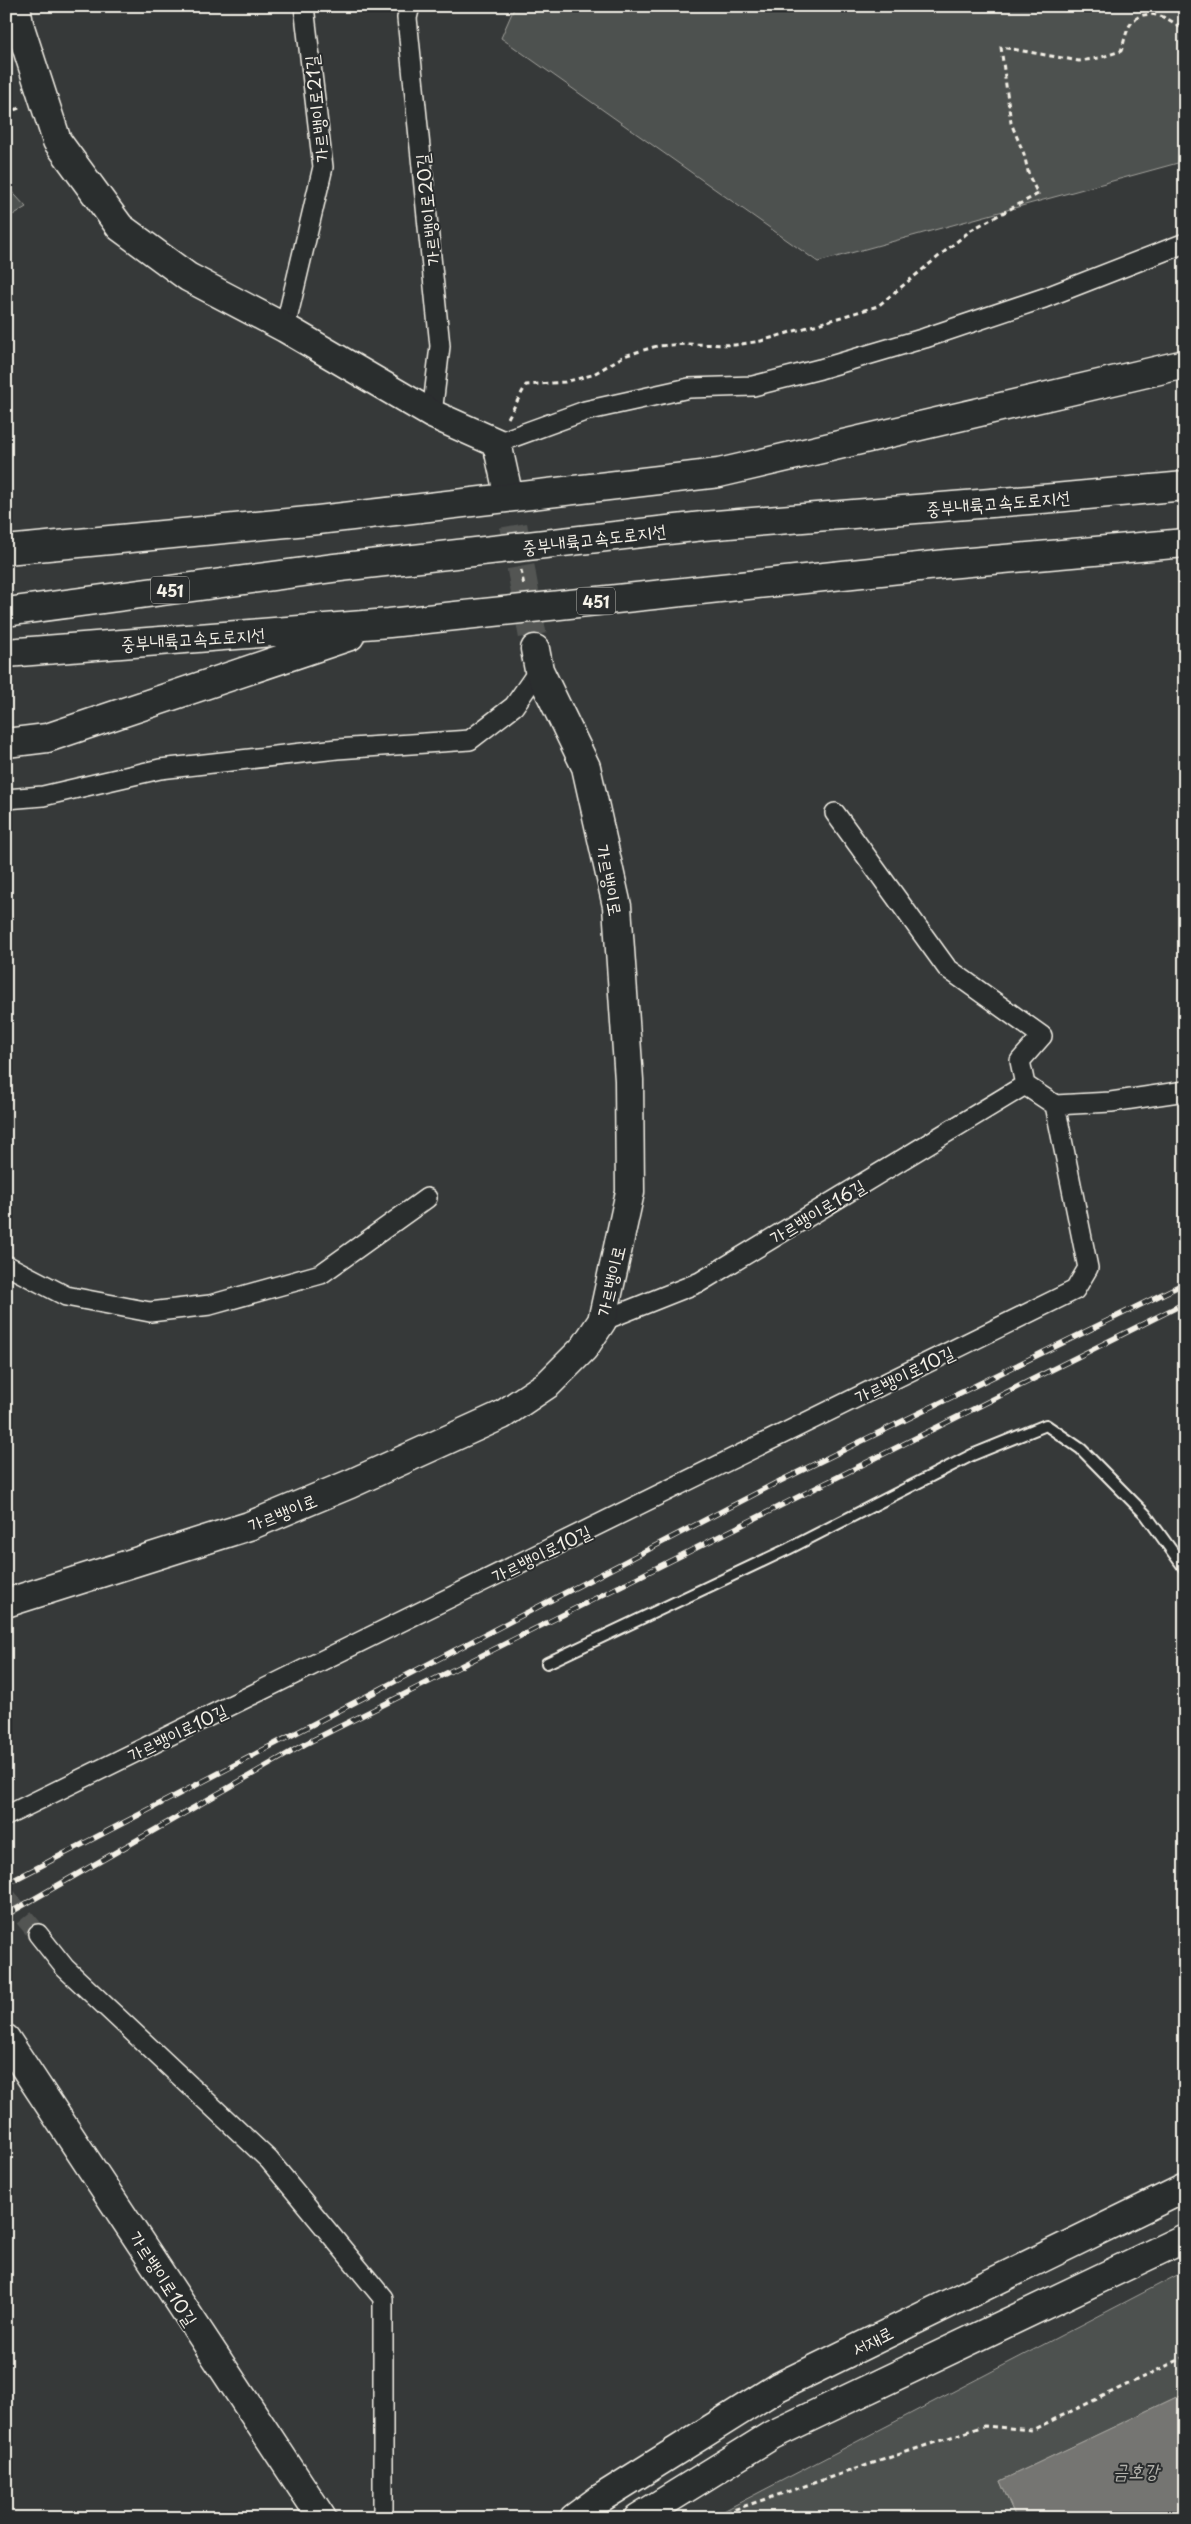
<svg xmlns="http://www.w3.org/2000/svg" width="1191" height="2524" font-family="'Playpen Sans','Poor Story',sans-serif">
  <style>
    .green { fill: #4e514f; stroke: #a1a19c }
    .water { fill: #757572; stroke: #a8a7a1 }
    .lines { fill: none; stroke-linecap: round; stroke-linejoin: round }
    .street-tunnel { stroke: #525553; stroke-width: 19; stroke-dasharray: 19 9; stroke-linecap: butt }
    .secondary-tunnel { stroke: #525553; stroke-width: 28; stroke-dasharray: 28 14; stroke-linecap: butt }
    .lane-casing { stroke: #f4f1e8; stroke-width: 14 }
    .street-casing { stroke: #f4f1e8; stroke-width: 22 }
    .secondary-casing { stroke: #f4f1e8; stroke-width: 31 }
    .highway-casing { stroke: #f4f1e8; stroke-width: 31 }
    .path { stroke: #f4f1e8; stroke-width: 3; stroke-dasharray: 5 4; stroke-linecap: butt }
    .lane { stroke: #2a2d2e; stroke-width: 10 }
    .street { stroke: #2a2d2e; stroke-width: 19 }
    .secondary { stroke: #2a2d2e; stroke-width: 28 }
    .highway { stroke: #2a2d2e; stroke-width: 28 }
    .rail-casing { stroke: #f4f1e8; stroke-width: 5.5 }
    .rail { stroke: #2a2d2e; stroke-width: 4; stroke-dasharray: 11; stroke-linecap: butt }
    .labels { text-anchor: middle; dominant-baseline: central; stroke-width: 4; stroke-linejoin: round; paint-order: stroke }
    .shield { fill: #2a2d2e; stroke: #b7b6b0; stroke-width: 1 }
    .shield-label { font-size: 16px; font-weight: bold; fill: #f4f1e8 }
    .street-label { font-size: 18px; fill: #f4f1e8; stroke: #2a2d2e }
    .water-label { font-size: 19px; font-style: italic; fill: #b4b3ad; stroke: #2a2d2e }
  </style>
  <rect width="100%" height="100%" fill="#363939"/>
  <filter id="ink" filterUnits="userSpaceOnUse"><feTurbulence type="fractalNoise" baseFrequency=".02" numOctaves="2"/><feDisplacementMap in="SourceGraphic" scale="10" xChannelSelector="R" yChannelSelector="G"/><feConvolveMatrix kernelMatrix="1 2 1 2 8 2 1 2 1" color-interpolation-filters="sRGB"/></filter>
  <g filter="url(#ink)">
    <path class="green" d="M515,6H1185V161L818,262L501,38Z
      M6,185L26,207L6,219Z
      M1185,2271V2393L1000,2481L1016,2518H710Z"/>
    <path class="water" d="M1185,2393V2518H1016L1000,2481Z"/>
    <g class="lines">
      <path class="street-tunnel" d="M6,1896L38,1934"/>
      <path class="secondary-tunnel" d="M506,484L535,649"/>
      <g class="lane-casing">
        <path id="lane" d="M547,1663L788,1549L972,1455L1046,1425L1081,1449L1146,1515L1185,1569"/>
      </g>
      <g class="street-casing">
        <path id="street" d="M410,6L407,18L440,346L432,414
          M285,328L323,167L304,6
          M497,443L585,411L689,388L753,386L820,369L925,338L1044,298L1185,243
          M6,799L43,796L160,769L337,749L470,740L514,706L539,670
          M835,813L947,968L1042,1036L1020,1061L1025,1085
          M1055,1105L1111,1102L1185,1091
          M6,1265L66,1296L150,1312L210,1305L321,1274L427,1198
          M6,1816L1075,1290L1088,1268L1055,1105L1025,1085L700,1282L602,1321
          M38,1934L65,1968L269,2160L383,2298V2518"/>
      </g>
      <g class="secondary-casing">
        <path id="secondary" d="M16,6L19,24L57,141L120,227L188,277L285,328L432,414L497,443L506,484
          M6,1603L249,1526L350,1484L502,1415L548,1384L584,1348L602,1321L630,1192L629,1080L617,906L586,767L539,670L535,649
          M6,2039L322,2518
          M574,2518L601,2498L778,2387L1185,2188"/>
      </g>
      <g class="highway-casing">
        <path id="highway" d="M6,550L318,520L719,473L1185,364
          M6,612L333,568L703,526L1054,498L1185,486
          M6,653L389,623L947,564L1185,543
          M6,743L47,738L350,636
          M638,2518L772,2435L1185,2238"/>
      </g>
      <path class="path" d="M6,113L22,107
        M508,418L526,385L565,382L592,375L624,356L657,346L686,344L735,345L761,341L878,306L971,230L1038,194L1029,176L1024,154L1011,123L1001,47L1079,61L1099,58L1121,51C1124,43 1126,31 1130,25C1144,4 1172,18 1185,32
        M521,570L524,586
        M709,2518L984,2426L1032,2430L1185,2357"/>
      <use href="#lane" class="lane"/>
      <use href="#street" class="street"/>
      <use href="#secondary" class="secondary"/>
      <use href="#highway" class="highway"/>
      <g class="rail-casing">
        <path id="rail" d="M6,1884L776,1483L1185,1283
          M6,1915L305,1744L1185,1303"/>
      </g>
      <use href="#rail" class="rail"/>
    </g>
  </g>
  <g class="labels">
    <g class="shield">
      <rect x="151" y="576.5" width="38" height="27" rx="4"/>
      <rect x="577" y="587.5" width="38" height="27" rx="4"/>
    </g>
    <g class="shield-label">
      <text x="170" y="590">451</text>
      <text x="596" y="601">451</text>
    </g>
    <g class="street-label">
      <text transform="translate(316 109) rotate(-96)">가르뱅이로21길</text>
      <text transform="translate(427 210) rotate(-96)">가르뱅이로20길</text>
      <text transform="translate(998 502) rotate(-5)">중부내륙고속도로지선</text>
      <text transform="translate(594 538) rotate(-7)">중부내륙고속도로지선</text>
      <text transform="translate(193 638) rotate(-4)">중부내륙고속도로지선</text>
      <text transform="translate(610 880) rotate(79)">가르뱅이로</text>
      <text transform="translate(817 1211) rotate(-31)">가르뱅이로16길</text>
      <text transform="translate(610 1281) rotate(-77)">가르뱅이로</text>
      <text transform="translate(904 1374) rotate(-26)">가르뱅이로10길</text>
      <text transform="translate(282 1512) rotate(-22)">가르뱅이로</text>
      <text transform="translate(541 1553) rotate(-26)">가르뱅이로10길</text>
      <text transform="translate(177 1732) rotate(-26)">가르뱅이로10길</text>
      <text transform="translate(164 2278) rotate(57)">가르뱅이로10길</text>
      <text transform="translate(872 2340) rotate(-27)">서재로</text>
    </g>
    <g class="water-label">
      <text x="1136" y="2470">금호강</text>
    </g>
  </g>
  <rect width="1191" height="2524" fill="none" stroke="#2a2d2e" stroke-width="25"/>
  <rect x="12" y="12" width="1166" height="2499" fill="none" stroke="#f4f1e8" stroke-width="2" filter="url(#ink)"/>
</svg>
